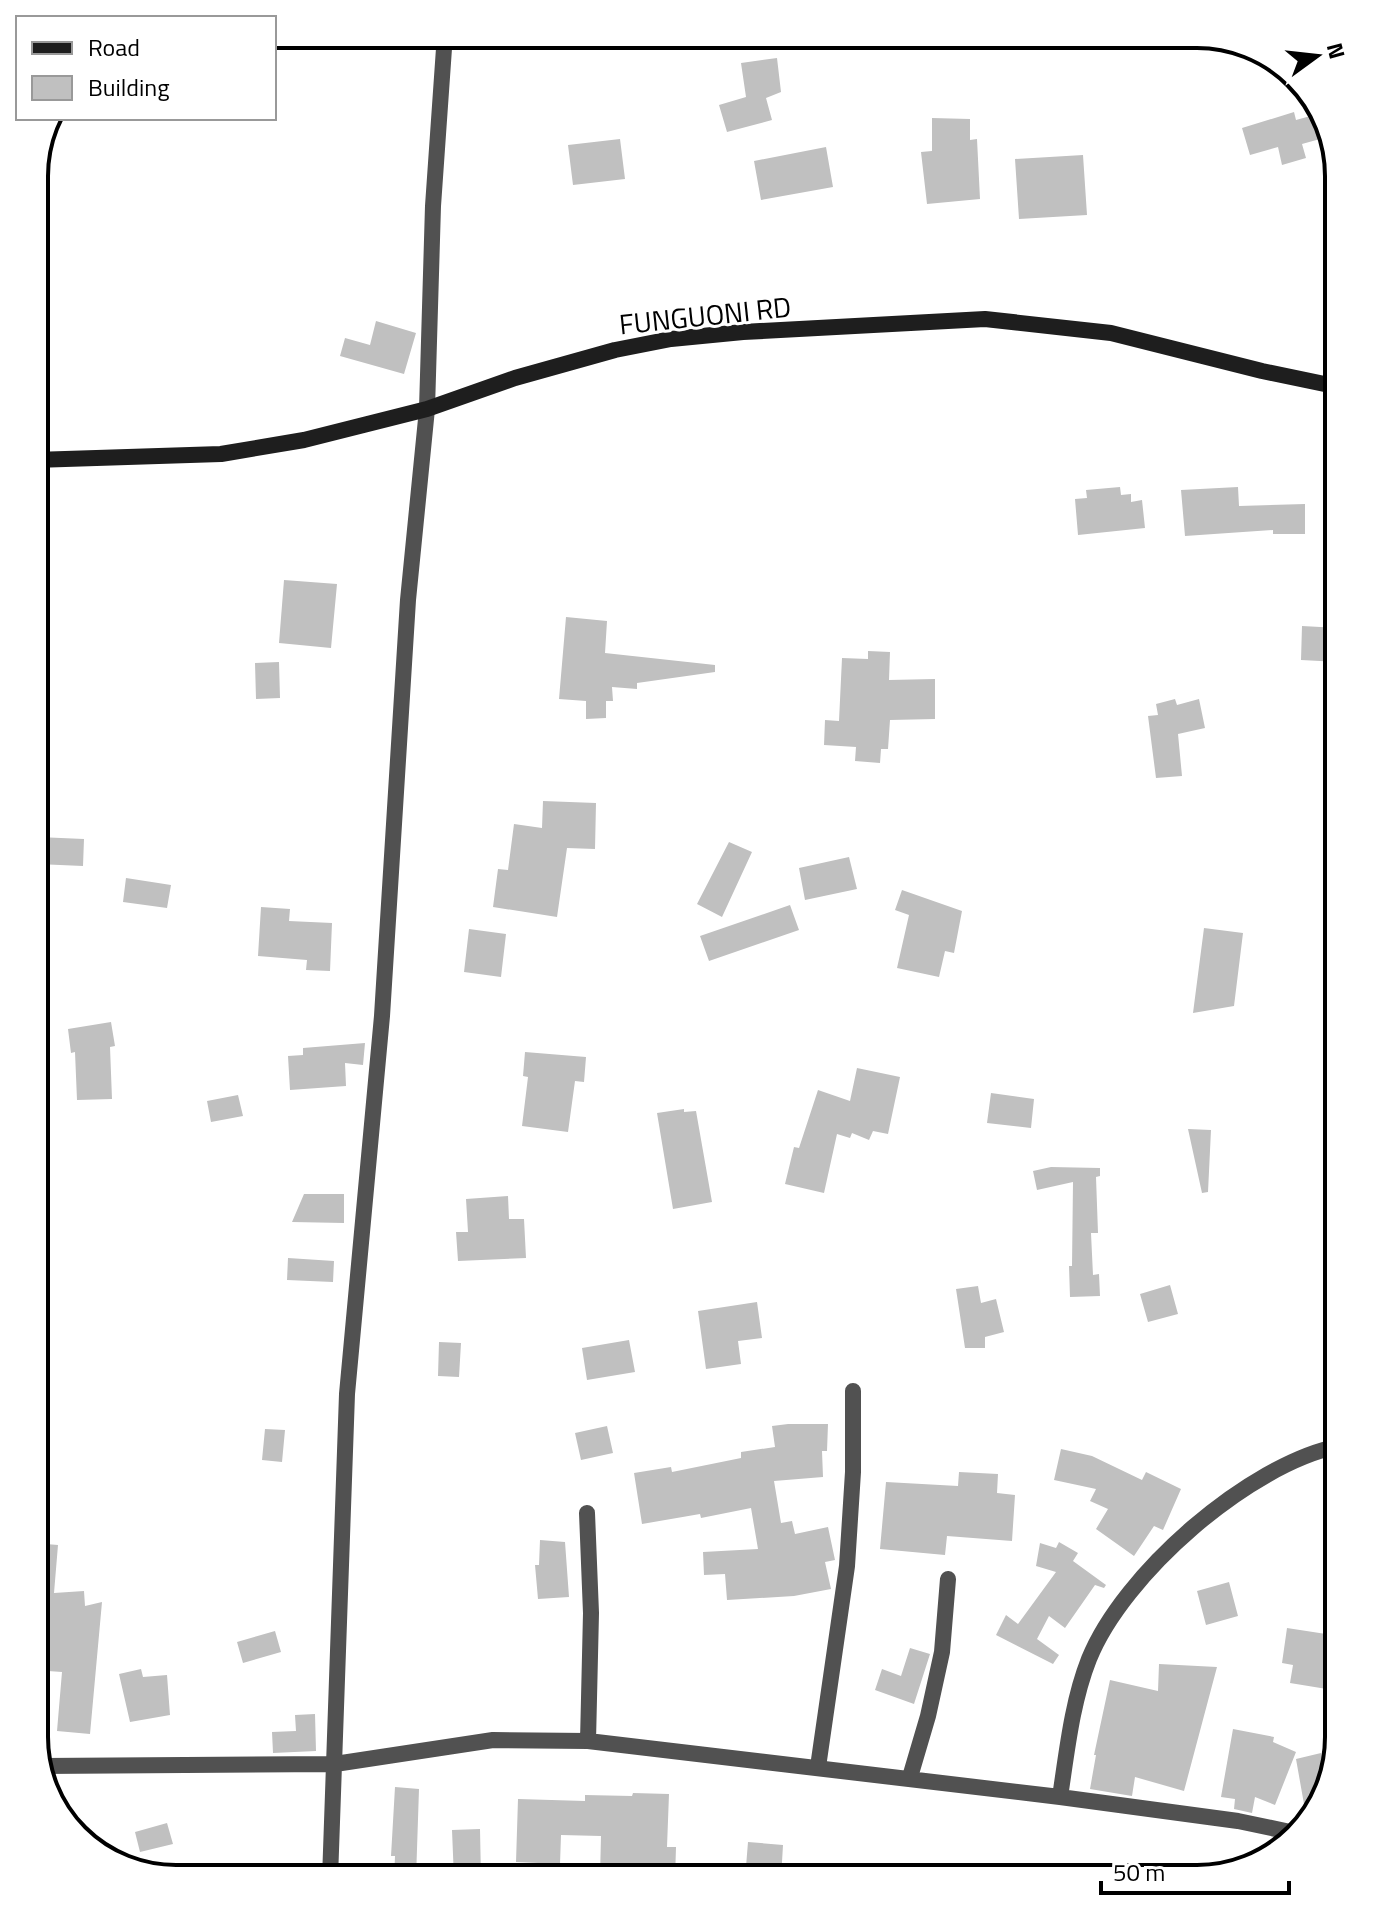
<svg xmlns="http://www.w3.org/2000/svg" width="1373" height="1913" font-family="'Titillium Web',sans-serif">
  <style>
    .building { fill: #c0c0c0 }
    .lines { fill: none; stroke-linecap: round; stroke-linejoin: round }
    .street { stroke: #515151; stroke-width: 16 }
    .secondary { stroke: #1e1e1e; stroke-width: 16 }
    .labels { text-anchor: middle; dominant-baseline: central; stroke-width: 6; stroke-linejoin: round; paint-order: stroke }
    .street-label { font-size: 28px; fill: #000; stroke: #fff }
    .rim { fill: none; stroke: #000; stroke-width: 4 }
  </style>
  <rect width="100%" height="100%" fill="#fff"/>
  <path class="building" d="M777,58L781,92L766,98L772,120L727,132L719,105L746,97L741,63Z
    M1294,112L1296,120L1314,115L1320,139L1302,144L1306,158L1282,165L1278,147L1250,155L1242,128Z
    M932,118L970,119V140L977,139L980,199L927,204L921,152L932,151Z
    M620,139L625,179L573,185L568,145Z
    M826,147L833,187L761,200L754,161Z
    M1083,155L1087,215L1019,219L1015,159Z
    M376,321L416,333L404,374L340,356L345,338L370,345Z
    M1120,487L1121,495L1131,494V502L1142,500L1145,528L1078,535L1075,499L1087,498L1086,490Z
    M1238,487L1239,506L1305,504V534H1273V530L1185,536L1181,490Z
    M284,580L337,584L331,648L279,643Z
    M566,617L607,621L605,653L715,665V672L637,683V689L612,687L613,701H606V718L586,719V701L559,699Z
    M1302,626L1339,628V662L1301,660Z
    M868,651L890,652L889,680L935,679V719L890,720L888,749H881L880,763L855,761L856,747L824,745L825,720L839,721L842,658L868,659Z
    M279,662L280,698L256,699L255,663Z
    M1175,699L1177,705L1199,699L1205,728L1178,734L1182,776L1156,778L1148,716L1158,715L1156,704Z
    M543,801L596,803L595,849L567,848L557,917L493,907L498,869L508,870L514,824L542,828Z
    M38,837L84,839L83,866L37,864Z
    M729,842L752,852L722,917L697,904Z
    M849,857L857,889L805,900L799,868Z
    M126,878L171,885L167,908L123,902Z
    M902,890L962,911L954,953L945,951L939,977L897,968L909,915L895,910Z
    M790,905L799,930L709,961L700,936Z
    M261,907L290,909L289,921L332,923L330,971L306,970L307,960L258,956Z
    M1204,928L1243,933L1234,1006L1193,1013Z
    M469,929L506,934L501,977L464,972Z
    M111,1022L115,1046L110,1047L112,1099L77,1100L75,1052L71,1053L68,1029Z
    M365,1043L363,1065L345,1063L346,1086L290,1090L288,1056L303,1055V1048Z
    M525,1052L586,1057L584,1082L575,1081L568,1132L522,1126L528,1077L523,1076Z
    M857,1068L900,1077L888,1134L873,1131L869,1140L852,1133L850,1138L837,1134L824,1193L785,1184L794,1147L799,1148L818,1090L850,1101Z
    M991,1093L1034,1099L1031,1128L987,1123Z
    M238,1095L243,1116L211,1122L207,1101Z
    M684,1109V1112L696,1111L712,1202L673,1209L657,1113Z
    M1188,1129L1211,1130L1208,1192L1202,1193Z
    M1051,1167L1100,1168V1176L1096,1177L1098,1233H1091L1093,1275L1099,1274L1100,1296L1070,1297L1069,1266H1072L1073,1182L1037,1190L1033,1171Z
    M304,1194H344V1223L292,1222Z
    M508,1196L509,1219H524L526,1258L458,1261L456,1232H468L466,1199Z
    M288,1258L334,1261L333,1282L287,1280Z
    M1170,1285L1178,1314L1148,1322L1140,1294Z
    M978,1286L981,1303L996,1299L1004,1332L985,1337V1348H965L956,1289Z
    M757,1302L762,1338L738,1341L741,1364L706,1369L698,1311Z
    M629,1340L635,1372L587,1380L582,1348Z
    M439,1342L461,1343L459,1377L438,1376Z
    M788,1424H828L827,1451H822L823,1477L774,1481L781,1523L792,1521L795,1534L828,1527L835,1560L825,1562L831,1589L794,1596L727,1600L725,1574L704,1575L703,1552L758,1549L751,1508L701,1518L700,1514L642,1524L634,1473L671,1467L672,1472L741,1458V1452L775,1447L772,1426Z
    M607,1426L613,1453L581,1460L575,1433Z
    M265,1429L285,1430L282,1462L262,1460Z
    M1061,1449L1092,1456L1142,1480L1146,1472L1181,1489L1163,1530L1154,1526L1134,1556L1096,1529L1108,1509L1090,1501L1096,1489L1054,1480Z
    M959,1472L998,1474L997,1493L1015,1495L1012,1541L947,1536L945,1555L880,1549L886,1482L958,1486Z
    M540,1540L565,1542L569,1597L538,1599L535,1565H539Z
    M1059,1542L1078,1553L1073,1561L1106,1585L1104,1588L1095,1585L1065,1628L1049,1616L1037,1639L1059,1655L1053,1664L996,1635L1006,1615L1018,1624L1056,1572L1036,1566L1040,1543L1056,1548Z
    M34,1543L58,1545L54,1593L84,1591L85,1606L102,1602L90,1734L57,1731L62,1672L34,1670Z
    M1229,1582L1238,1616L1206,1625L1197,1591Z
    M1287,1628L1339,1636V1691L1290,1683L1293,1665L1282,1663Z
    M275,1631L281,1652L243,1663L237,1642Z
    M910,1648L930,1654L914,1704L875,1690L882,1669L901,1676Z
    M1159,1664L1217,1667L1184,1791L1135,1777L1132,1796L1090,1789L1096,1755H1094L1110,1680L1158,1691Z
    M141,1669L143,1677L167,1675L170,1715L130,1722L119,1674Z
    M315,1714L316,1751L273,1753L272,1732L296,1731L295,1715Z
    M1233,1729L1274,1737L1273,1742L1296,1752L1275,1805L1255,1797L1252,1813L1234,1809L1235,1799L1221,1797Z
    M1321,1753L1326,1785L1320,1808L1307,1821L1296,1759Z
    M395,1787L419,1789L416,1879H394L395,1856H391Z
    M633,1793L669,1794L667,1847H676L675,1879L600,1876L601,1836L561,1835L560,1864L516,1862L518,1799L585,1801V1795L632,1796Z
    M167,1823L173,1844L140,1852L135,1832Z
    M480,1829L481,1879H454L452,1830Z
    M748,1842L783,1845L781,1879H745Z"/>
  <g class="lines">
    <path class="street" d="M587,1513L591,1613L588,1741
      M42,1766L335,1764L493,1740L588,1741L1060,1797L1238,1821L1295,1833
      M818,1767L847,1566L853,1472V1391
      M910,1777L928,1716L942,1652L948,1579
      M1060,1797C1067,1751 1072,1702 1089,1659C1123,1574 1249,1464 1339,1446
      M330,1879L347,1394L382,1016L408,600L427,409L433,206L445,34"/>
    <path class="secondary" d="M34,460L221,454L304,440L427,409L515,378L615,350L671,339L743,332L985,319L1111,333L1262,371L1339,387"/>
  </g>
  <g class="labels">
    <g class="street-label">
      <text transform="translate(705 315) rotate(-6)">FUNGUONI RD</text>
    </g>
  </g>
  <path d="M0 0H1373V1913H0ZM176 48H1197A128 128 0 0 1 1325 176V1737A128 128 0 0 1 1197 1865H176A128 128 0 0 1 48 1737V176A128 128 0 0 1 176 48Z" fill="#fff" fill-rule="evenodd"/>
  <path class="rim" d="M176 48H1197A128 128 0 0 1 1325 176V1737A128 128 0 0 1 1197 1865H176A128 128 0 0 1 48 1737V176A128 128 0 0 1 176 48Z"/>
  <rect x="16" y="16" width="260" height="104" fill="#ffffff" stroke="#999999" stroke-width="2"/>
  <rect x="32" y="42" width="40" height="12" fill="#1e1e1e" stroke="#999999" stroke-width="2"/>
  <text x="88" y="56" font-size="24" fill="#000000">Road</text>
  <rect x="32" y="76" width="40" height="24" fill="#c0c0c0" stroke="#999999" stroke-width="2"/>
  <text x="88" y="96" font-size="24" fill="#000000">Building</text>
  <g transform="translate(1317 56) rotate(75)" stroke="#ffffff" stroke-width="6" paint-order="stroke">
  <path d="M0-6L14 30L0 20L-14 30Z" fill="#000000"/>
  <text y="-12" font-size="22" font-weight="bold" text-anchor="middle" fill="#000000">N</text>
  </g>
  <path d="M1101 1881v12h188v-12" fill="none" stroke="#000000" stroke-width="4"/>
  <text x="1113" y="1881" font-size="24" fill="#000000" stroke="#ffffff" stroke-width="6" paint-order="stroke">50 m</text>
</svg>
